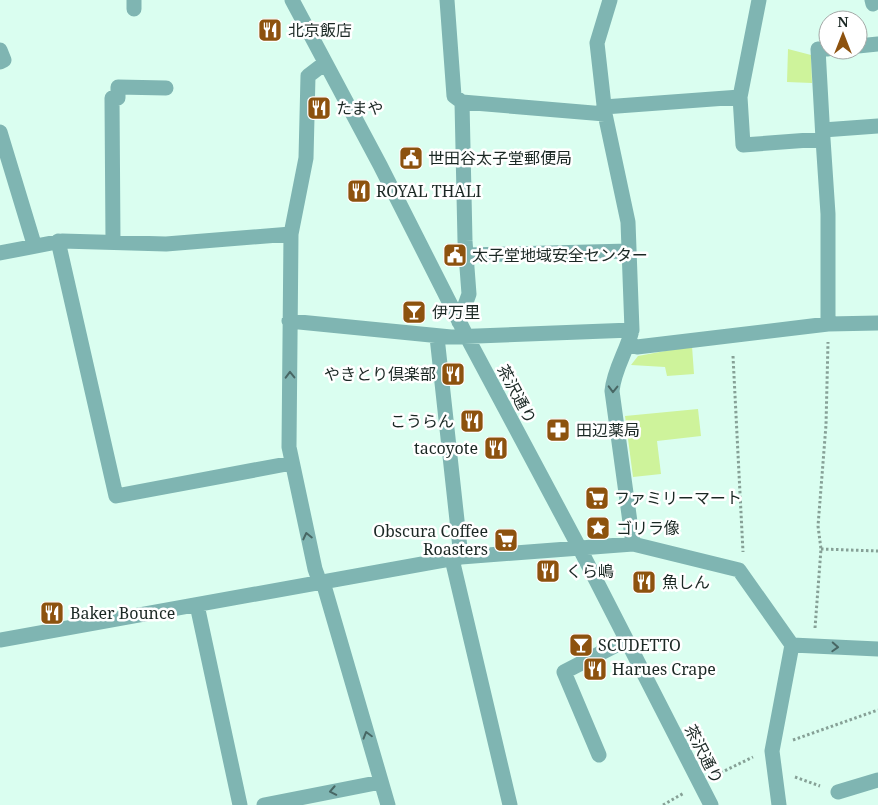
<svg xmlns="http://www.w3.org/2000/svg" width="878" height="805" font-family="'Noto Serif','Noto Sans JP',serif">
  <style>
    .green { fill: #cef39b }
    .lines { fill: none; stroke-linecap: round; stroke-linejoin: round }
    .path { stroke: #86a096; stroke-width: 3; stroke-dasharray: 2.5 2.5; stroke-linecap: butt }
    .minor { stroke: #7fb5b2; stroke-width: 15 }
    .oneway { stroke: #486764 }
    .labels { text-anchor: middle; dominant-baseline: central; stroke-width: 5; stroke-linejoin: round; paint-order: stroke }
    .poi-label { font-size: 16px; fill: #1b2824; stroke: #fff; text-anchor: start }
    .street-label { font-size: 16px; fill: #1b2824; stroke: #fff }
  </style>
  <rect width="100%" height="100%" fill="#dafef0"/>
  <path class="green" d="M788,49L811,55L812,83L787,82Z
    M692,346L694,374L667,376L665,367L631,365L638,356Z
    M698,409L701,436L657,441L661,474L633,477L625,416Z"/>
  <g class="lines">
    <path class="path" d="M733,356L743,552
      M821,549L878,551
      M815,628L821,549L818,526L826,425L828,342
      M793,740L878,710
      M716,775L753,757
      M795,777L820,786
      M663,805L684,793"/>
    <path class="minor" d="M134,0V9
      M292,0L380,165L467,337L579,547L711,805
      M447,0L454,96L462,102L465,241L469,294L459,322
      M610,0L597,43L605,114L628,222L632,330C627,351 614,369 612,391L633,544
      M759,0L740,97L743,145L823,139L828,214V324
      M872,0L873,4
      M858,46L878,44
      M0,50L4,60L0,62
      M462,102L605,114
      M604,107L740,97
      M823,130L878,126
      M0,132L34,244
      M823,139L818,49H828
      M58,241L116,496L292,463
      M113,242L112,98H118V87L166,88
      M0,253L62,241L166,244L291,234
      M466,255L629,251
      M289,321L451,337L632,330
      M437,337L461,557
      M629,344L637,347L828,324L878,323
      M452,559L510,805
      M323,582L388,805
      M320,583L315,569L289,447L291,234L306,158L308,76L325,63
      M197,605L240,805
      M0,640L461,557L633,544L739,570L792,645L772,751L779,805
      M792,645L878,649
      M599,755L564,672L626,640
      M838,792L878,780
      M264,805L381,782"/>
  </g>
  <defs><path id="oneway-chevron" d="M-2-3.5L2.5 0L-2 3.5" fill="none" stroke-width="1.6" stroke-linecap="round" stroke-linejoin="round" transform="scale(1.25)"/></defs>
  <g class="oneway">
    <use href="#oneway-chevron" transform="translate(290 375) rotate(-91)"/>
    <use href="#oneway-chevron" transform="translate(613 389) rotate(91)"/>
    <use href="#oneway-chevron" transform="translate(307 536) rotate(-103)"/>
    <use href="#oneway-chevron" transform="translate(835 647) rotate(3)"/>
    <use href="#oneway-chevron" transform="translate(367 735) rotate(-106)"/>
    <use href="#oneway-chevron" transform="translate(333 791) rotate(169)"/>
  </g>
  <defs>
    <g id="restaurant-square" transform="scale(1.25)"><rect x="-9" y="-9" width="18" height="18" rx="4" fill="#8d520e" stroke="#fff"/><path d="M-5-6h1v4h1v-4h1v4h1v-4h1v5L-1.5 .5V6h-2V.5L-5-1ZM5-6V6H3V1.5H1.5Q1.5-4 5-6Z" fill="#fff"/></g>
    <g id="civic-square" transform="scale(1.25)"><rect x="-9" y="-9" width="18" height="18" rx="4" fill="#8d520e" stroke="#fff"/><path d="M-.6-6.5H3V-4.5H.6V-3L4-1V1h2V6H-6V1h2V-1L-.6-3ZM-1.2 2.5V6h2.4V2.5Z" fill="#fff"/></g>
    <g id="bar-square" transform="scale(1.25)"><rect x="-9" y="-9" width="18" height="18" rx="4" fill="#8d520e" stroke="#fff"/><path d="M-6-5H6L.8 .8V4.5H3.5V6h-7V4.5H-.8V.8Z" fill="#fff"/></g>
    <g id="pharmacy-square" transform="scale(1.25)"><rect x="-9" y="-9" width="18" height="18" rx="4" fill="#8d520e" stroke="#fff"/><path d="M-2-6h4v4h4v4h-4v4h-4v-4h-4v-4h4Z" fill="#fff"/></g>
    <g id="supermarket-square" transform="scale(1.25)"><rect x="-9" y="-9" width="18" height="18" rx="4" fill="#8d520e" stroke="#fff"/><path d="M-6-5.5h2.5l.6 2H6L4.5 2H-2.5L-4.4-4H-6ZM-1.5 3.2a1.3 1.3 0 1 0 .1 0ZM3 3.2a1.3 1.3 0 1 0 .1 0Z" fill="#fff"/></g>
    <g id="sight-square" transform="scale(1.25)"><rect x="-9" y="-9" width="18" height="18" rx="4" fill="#8d520e" stroke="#fff"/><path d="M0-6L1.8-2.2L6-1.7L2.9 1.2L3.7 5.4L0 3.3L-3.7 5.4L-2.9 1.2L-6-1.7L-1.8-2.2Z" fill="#fff"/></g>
  </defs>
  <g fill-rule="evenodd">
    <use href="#restaurant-square" x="270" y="30"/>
    <use href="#restaurant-square" x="319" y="108"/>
    <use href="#civic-square" x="411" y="158"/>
    <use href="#restaurant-square" x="359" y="191"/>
    <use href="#civic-square" x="455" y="255"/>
    <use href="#bar-square" x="414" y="312"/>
    <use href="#restaurant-square" x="453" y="374"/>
    <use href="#restaurant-square" x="472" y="421"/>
    <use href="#pharmacy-square" x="558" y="430"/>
    <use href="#restaurant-square" x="496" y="448"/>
    <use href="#supermarket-square" x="597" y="498"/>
    <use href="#sight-square" x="598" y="528"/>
    <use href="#supermarket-square" x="506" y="540"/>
    <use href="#restaurant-square" x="548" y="571"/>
    <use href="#restaurant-square" x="644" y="582"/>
    <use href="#restaurant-square" x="52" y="613"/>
    <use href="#bar-square" x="581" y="645"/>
    <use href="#restaurant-square" x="595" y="669"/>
  </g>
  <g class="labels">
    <g class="poi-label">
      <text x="288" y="30">北京飯店</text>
      <text x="336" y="108">たまや</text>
      <text x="428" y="158">世田谷太子堂郵便局</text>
      <text x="376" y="191">ROYAL THALI</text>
      <text x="472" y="255">太子堂地域安全センター</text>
      <text x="432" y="312">伊万里</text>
      <text x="436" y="374" text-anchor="end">やきとり倶楽部</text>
      <text x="454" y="421" text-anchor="end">こうらん</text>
      <text x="576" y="430">田辺薬局</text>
      <text x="478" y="448" text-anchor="end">tacoyote</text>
      <text x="614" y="498">ファミリーマート</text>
      <text x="616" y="528">ゴリラ像</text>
      <text x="488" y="531" text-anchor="end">Obscura Coffee<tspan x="488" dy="18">Roasters</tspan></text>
      <text x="566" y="571">くら嶋</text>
      <text x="662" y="582">魚しん</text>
      <text x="70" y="613">Baker Bounce</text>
      <text x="598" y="645">SCUDETTO</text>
      <text x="612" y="669">Harues Crape</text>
    </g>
    <g class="street-label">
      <text transform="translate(517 394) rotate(62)">茶沢通り</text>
      <text transform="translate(704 754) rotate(63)">茶沢通り</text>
    </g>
  </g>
  <g transform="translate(843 35)"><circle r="24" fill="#ffffff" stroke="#a4a9a7"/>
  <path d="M0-4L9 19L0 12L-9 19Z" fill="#8d520e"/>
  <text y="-8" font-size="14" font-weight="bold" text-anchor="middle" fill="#1b2824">N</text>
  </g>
</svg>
